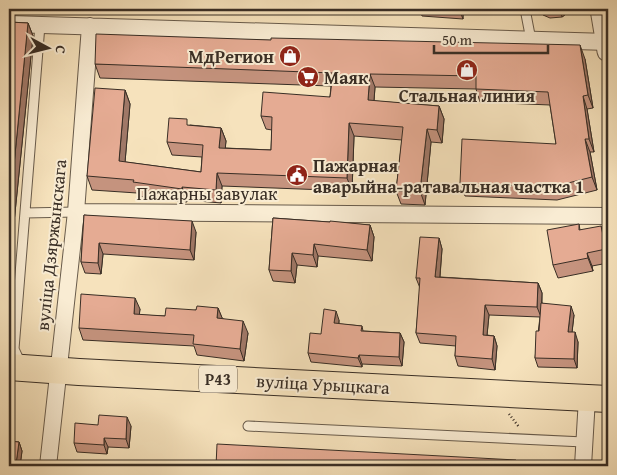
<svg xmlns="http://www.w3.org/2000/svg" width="617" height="475" font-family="'Gentium Book Plus',serif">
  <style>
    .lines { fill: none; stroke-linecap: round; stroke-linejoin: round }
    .service-casing { stroke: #685b4b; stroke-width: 11 }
    .minor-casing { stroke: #685b4b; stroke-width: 18 }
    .tertiary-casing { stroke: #685b4b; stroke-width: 23 }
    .primary-casing { stroke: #392e25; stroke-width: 28 }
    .path { stroke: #392e25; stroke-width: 2.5; stroke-dasharray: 1 2.5; stroke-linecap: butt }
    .service { stroke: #f9ecd3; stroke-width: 9 }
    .minor { stroke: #f9ecd3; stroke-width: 16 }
    .tertiary { stroke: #f9ecd3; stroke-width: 21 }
    .primary { stroke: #f6e2bc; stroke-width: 26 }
    .wall { fill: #c5937e; stroke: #392e25 }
    .shaded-wall { fill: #a07867; stroke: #392e25 }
    .building { fill: #e5ab93; stroke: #392e25 }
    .labels { text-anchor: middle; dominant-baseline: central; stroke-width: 4; stroke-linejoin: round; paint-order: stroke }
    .shield { fill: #f9ecd3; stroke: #736759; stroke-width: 1 }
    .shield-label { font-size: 16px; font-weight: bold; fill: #392e25 }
    .poi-label { font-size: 18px; font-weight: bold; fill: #392e25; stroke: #f9ecd3; text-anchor: start }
    .street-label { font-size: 18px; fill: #392e25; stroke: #f9ecd3 }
  </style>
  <rect width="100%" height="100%" fill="#f6e2bc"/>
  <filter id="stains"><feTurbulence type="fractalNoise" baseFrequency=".004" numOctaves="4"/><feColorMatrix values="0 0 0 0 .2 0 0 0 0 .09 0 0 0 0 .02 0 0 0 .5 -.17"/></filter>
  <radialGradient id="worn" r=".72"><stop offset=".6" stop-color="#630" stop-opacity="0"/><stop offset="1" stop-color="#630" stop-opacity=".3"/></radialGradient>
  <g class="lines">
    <g class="service-casing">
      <path id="service" d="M525,9L531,40
        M25,213L76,212
        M21,364L14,349L40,25
        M248,426L584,442"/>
    </g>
    <g class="minor-casing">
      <path id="minor" d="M9,24L608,42
        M76,212L608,216
        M48,466L76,212L90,26
        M583,466L587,398"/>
    </g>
    <g class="tertiary-casing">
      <path id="tertiary" d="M601,9L608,51"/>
    </g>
    <g class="primary-casing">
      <path id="primary" d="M9,367L79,372L608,399"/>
    </g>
    <path class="path" d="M509,414L519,427"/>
    <use href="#service" class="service"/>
    <use href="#minor" class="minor"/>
    <use href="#tertiary" class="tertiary"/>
    <use href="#primary" class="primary"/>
  </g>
  <path class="wall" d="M243,9H331V13Z
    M399,9H463V19L422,16L420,10Z
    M493,9H517V11H494Z
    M538,9H571L569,12L562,17L550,18L543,15Z
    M9,22L28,23L33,36L12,242H10L9,254Z
    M585,59L593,108L587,109L594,152H590L597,190L557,200L465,196L460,183L556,144L550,105L480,102L476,89L375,87L374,101L439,106L444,119L442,143L431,142L425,205L401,204L396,191L402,140L354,136L352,191L222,186L221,203L187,200V202L138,196L137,193L92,190L87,176L125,90L130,104L125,162L201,172L202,157L172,155L167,142L190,125L221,128L226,141L225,148L271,150L272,130L266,129L261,116L330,97L331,86L100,78L95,64Z
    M84,215L196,232L194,260L103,254L101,274L85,273L81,262Z
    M273,218L370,225L374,237L372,261L318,256L317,267L297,265L295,283L273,281L269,270Z
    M579,224L580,230L606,239L608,249V263L592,266L593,271L558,278L553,265Z
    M439,238L442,249L440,277L538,283L542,293V303L574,315L572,332L578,342L577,368L538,367L535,358L540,317L489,315L487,335L494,336L497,346L495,370L458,366L455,356L456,346L420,343L416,333L420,288L416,278Z
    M218,308L222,318L248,333L244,361L197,355L194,346L83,340L79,328L140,309L139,315L165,316L196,310Z
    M339,320V324L362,326L363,331L400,333L404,342L402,366L362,364V367L311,362L308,353L321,334Z
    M98,425L131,426L129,448L108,447L107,454L77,452L74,443Z
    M9,441L19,442L22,451L20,466H9Z"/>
  <path class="shaded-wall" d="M459,9H463V19Z
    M559,9H571L569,12L562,17Z
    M28,23L33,36L12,242L9,232V215Z
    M580,45L585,59L593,108L588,95Z
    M370,74L375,87L373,113L368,100Z
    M125,90L130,104L124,174L119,161Z
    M583,96L587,109L594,152L589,139Z
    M439,106L444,119L442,143L437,130Z
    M349,123L354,136L352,191L347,178Z
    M221,128L226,141L224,162L219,148Z
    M427,129L431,142L425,205L420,191Z
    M585,139L590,152L597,190L592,177Z
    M217,173L222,186L221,203L216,190Z
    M182,187L187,200V202L182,189Z
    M192,221L196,232L194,260L190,250Z
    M370,225L374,237L372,261L367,250Z
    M601,226L606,239L608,249V255L606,249Z
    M439,238L442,249L439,287L435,277Z
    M99,243L103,254L101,274L98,263Z
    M314,244L318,256L317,267L313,255Z
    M292,253L297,265L295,283L291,271Z
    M587,253L592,266L593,271L588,258Z
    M538,283L542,293L541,317L537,307Z
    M135,298L140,309L138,326L134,314Z
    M485,305L489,315L486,345L483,335Z
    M571,306L574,315L571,341L568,332Z
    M218,308L223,320L217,318Z
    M336,311L339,320L338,332L334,323Z
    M243,321L248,333L244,361L240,349Z
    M575,332L578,342L577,368L574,359Z
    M400,333L404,342L402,366L399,357Z
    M494,336L497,346L495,370L492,359Z
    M359,355L362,364V367L358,358Z
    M127,417L131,426L129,448L126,439Z
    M104,438L108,447L107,454L104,445Z
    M19,442L22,451L20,466H17L16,464Z"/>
  <path class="building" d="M9,22L28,23L9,215Z
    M96,34L271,40V38L580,45L588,95L583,96L589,139H585L592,177L552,187L460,183L462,139L556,144L548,92L476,89V76L370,74L368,100L439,106L437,130L427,129L420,191H396L403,127L349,123L347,178L217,173L216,190L182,187V189L133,182L134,180L87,176L95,88L125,90L119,161L201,172L203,145L167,142L169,118L187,119V125L221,128L219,148L271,150L272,117L261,116L263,92L330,97L333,73L95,64Z
    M84,215L192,221L190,250L99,243L98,263L81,262Z
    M273,218L330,222V221L370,225L367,250L314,244L313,255L292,253L291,271L269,270Z
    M579,224V230L601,226L606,249L587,253L588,258L553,265L547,230Z
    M420,237L439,238L435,277L538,283L537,307L485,305L483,335L494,336L492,359L455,356L456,336L416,333L420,278H416Z
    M81,294L135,298L134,314L165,316L166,308L196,310L197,306L218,308L217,318L243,321L240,349L193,344L194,335L79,328Z
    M541,303L571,306L568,332H575L574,359L535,358L536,331H539Z
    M324,309L336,311L334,323L362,326L361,331L400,333L399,357L359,355L358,358L308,353L310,333L321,334Z
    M99,415L127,417L126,439L104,438V445L74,443L75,423L98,425Z
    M9,441L19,442L16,464L9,463Z
    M217,444L516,460V466H216Z
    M608,449V466H606Z
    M130,462L205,466H130Z"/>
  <defs>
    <g id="shop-disc" transform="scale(1.125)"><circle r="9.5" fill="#8f2418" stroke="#f9ecd3"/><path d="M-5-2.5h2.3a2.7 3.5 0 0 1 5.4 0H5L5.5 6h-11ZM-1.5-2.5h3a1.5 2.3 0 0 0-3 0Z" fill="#fff"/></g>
    <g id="supermarket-disc" transform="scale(1.125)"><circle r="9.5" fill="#8f2418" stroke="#f9ecd3"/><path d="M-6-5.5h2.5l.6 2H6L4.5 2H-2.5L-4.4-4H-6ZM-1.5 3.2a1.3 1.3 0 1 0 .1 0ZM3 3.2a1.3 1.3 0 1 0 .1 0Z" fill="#fff"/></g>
    <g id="civic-disc" transform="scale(1.125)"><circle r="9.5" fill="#8f2418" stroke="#f9ecd3"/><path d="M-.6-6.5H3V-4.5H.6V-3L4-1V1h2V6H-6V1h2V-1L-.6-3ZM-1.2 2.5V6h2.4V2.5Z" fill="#fff"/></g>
  </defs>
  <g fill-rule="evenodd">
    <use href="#shop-disc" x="290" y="56"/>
    <use href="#shop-disc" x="467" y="70"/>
    <use href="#supermarket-disc" x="308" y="77"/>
    <use href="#civic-disc" x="297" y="175"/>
  </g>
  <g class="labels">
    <rect class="shield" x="199" y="365.5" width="38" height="27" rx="4"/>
    <g class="shield-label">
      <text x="218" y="379">Р43</text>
    </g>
    <g class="poi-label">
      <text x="274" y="56" text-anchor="end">МдРегион</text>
      <text x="324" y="77">Маяк</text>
      <text x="467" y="95" text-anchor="middle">Стальная линия</text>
      <text x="313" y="165">Пажарная<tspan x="313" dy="21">аварыйна-ратавальная частка 1</tspan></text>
    </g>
    <g class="street-label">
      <text x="207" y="193">Пажарны завулак</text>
      <text transform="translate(51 245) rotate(-84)">вуліца Дзяржынскага</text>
      <text transform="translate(323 384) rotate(3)">вуліца Урыцкага</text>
    </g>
  </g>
  <rect width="617" height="475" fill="none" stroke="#f6e2bc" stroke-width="30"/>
  <rect x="10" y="10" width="597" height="455" fill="none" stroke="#392e25" stroke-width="2.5"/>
  <rect x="15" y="15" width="587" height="445" fill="none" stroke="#392e25"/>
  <g transform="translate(48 48) rotate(97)" stroke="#f9ecd3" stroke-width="4" paint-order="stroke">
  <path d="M0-4L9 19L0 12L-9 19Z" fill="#392e25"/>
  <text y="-8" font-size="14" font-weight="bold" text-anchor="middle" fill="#392e25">С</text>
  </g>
  <path d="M434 45v8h114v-8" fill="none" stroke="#392e25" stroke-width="2.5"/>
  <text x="442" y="45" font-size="15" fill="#392e25" stroke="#f9ecd3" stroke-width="4" paint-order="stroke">50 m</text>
  <rect width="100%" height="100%" filter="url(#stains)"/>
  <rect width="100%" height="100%" fill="url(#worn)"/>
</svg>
